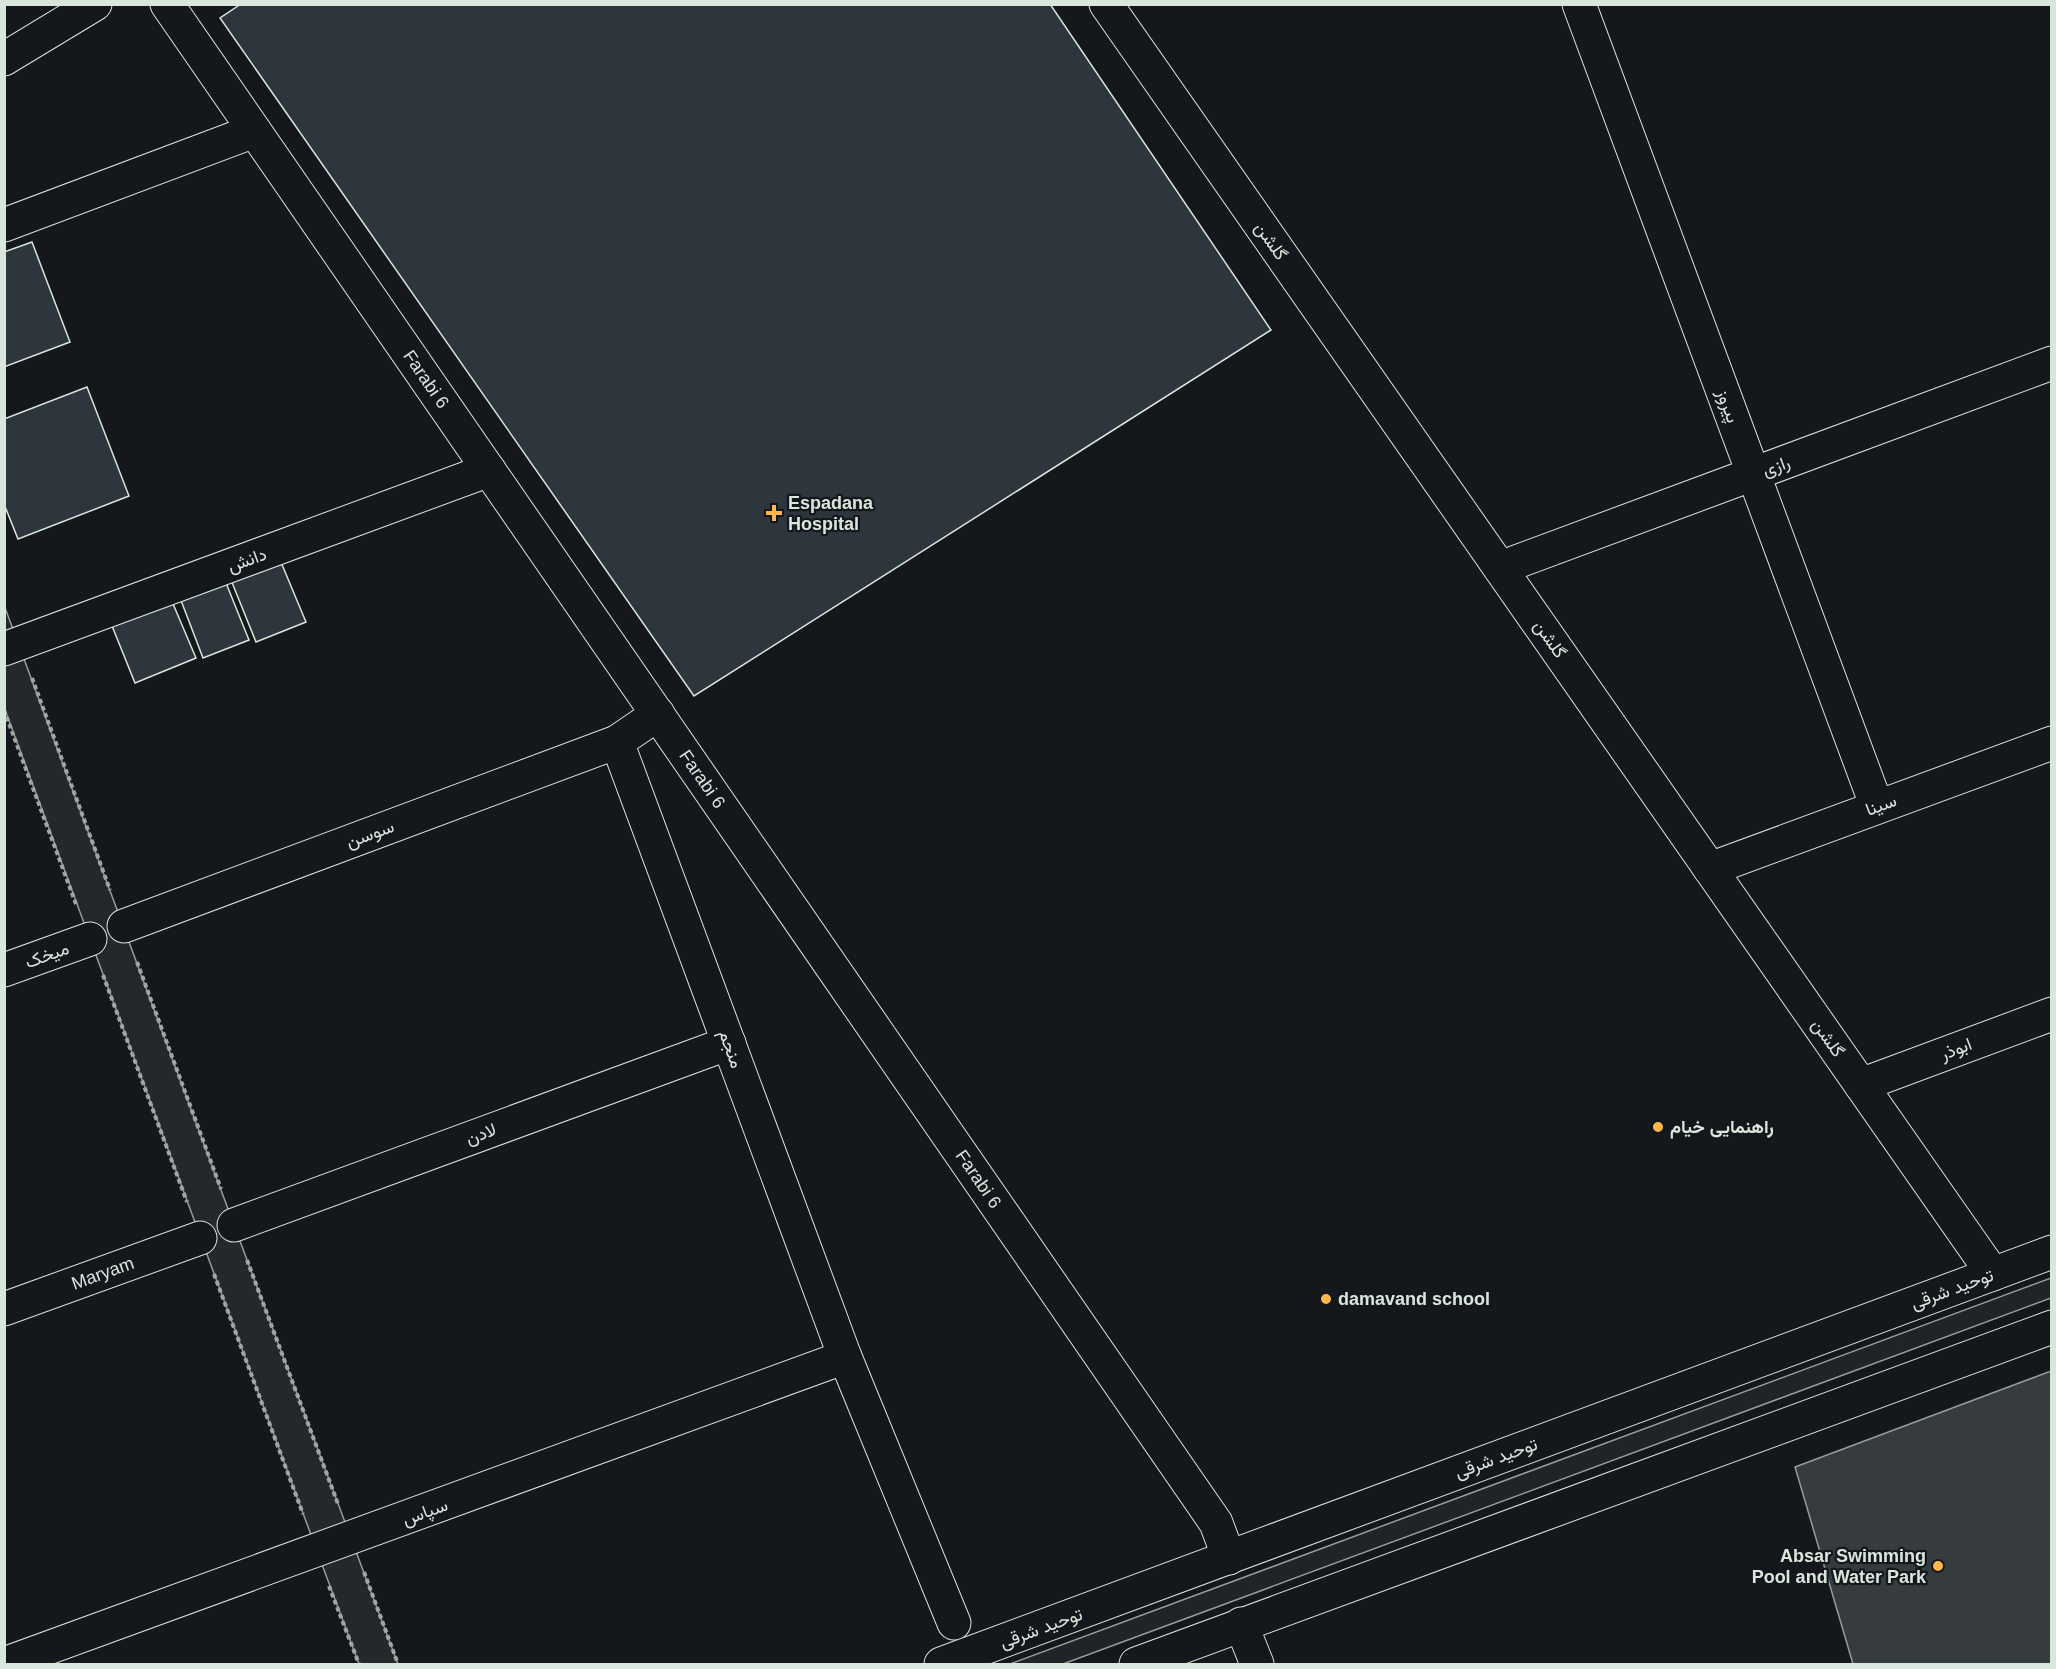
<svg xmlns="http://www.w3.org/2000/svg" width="2056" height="1669" font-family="Arial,Vazirmatn,sans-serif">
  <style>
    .green { fill: #202428; stroke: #939e99; stroke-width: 1.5 }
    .parking { fill: #24282b; stroke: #939e99; stroke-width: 1.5 }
    .water { fill: #363b3e; stroke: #939e99; stroke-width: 1.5 }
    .building { fill: #2c363c; stroke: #d8e6dc; stroke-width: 1.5 }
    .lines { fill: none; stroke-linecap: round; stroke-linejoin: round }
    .minor-casing { stroke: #d8e6dc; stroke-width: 35 }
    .path { stroke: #9da8a2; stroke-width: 4; stroke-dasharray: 4.5 3; stroke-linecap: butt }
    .minor { stroke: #14181c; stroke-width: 33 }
    .poi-dot { fill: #ffb74d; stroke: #14181c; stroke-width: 2 }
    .labels { text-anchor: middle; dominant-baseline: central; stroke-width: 4.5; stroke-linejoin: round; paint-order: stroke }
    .street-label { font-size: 18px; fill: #d8e6dc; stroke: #14181c }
    .poi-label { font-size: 18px; font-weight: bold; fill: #d8e6dc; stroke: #14181c; text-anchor: start }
  </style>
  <rect width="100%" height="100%" fill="#14181c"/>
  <path class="green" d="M2051,1278V1298L1063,1664H1010Z"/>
  <path class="parking" d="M4,605L234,1225L398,1664H359L317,1551L5,710Z"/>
  <path class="water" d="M2051,1371V1664H1853L1795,1467Z"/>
  <path class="building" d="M241,4H1050L1271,330L694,696L220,18Z
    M32,242L70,342L4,367V252Z
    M87,387L129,496L18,539L4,504V419Z
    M278,555L306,622L256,642L229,575Z
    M222,573L249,640L203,658L177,590Z
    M168,592L196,658L135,683L108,616Z"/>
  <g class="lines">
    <g class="minor-casing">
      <g id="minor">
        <path id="s1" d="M167,4L1216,1523L1229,1558"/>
        <path d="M1106,4L1993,1274"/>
        <path d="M1579,4L1877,807"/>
        <path d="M4,59L95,4"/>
        <path d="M4,225L254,131"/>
        <path d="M1500,568L2052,363"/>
        <path d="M4,649L489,470"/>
        <path d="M617,742L845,1357L954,1623"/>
        <path d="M1710,869L2052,743"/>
        <path d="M124,926L617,742L658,714"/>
        <path d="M4,970L90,939"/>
        <path d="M1861,1085L2052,1014"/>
        <path d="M234,1225L729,1043"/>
        <path id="s2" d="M4,1309L200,1238"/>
        <path d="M1241,1624L1257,1664"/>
        <path d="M4,1664L845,1357"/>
        <path d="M941,1664L2052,1252"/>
        <path d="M1136,1664L2052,1327"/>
      </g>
    </g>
    <path class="path" d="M32,678L110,890
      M4,710L76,904
      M137,962L221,1189
      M103,975L187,1202
      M247,1260L338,1504
      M214,1274L303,1514
      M364,1572L398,1664
      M329,1586L359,1664"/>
    <use href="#minor" class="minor"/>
  </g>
  <g class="poi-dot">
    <path d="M771 504h6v6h6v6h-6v6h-6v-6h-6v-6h6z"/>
    <circle cx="1658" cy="1127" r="6"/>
    <circle cx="1326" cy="1299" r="6"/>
    <circle cx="1938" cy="1566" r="6"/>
  </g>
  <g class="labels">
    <g class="street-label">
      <text transform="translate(1271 241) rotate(55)">گلشن</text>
      <text stroke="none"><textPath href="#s1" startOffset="456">Farabi 6</textPath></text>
      <text transform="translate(1728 406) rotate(70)">پیروز</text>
      <text transform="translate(1776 466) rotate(-20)">رازی</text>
      <text transform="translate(247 560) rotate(-20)">دانش</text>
      <text transform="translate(1550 639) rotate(55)">گلشن</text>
      <text stroke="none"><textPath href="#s1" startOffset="942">Farabi 6</textPath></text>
      <text transform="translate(1881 805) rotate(-20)">سینا</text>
      <text transform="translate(370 834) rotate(-20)">سوسن</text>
      <text transform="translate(47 955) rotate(-20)">میخک</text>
      <text transform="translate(1828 1038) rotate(55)">گلشن</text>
      <text transform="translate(731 1049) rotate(70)">منجم</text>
      <text transform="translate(1956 1049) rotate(-21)">ابوذر</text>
      <text transform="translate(481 1134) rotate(-20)">لادن</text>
      <text stroke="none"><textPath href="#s1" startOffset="1428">Farabi 6</textPath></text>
      <text stroke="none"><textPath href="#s2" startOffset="105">Maryam</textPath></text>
      <text transform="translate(1952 1289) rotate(-20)">توحید شرقی</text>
      <text transform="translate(1496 1458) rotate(-20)">توحید شرقی</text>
      <text transform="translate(425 1512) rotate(-20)">سپاس</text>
      <text transform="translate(1041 1628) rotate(-20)">توحید شرقی</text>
    </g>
    <g class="poi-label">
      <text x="788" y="503">Espadana<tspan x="788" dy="21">Hospital</tspan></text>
      <text x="1670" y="1127">راهنمایی خیام</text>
      <text x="1338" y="1299">damavand school</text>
      <text x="1926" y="1556" text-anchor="end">Absar Swimming<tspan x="1926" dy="21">Pool and Water Park</tspan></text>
    </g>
  </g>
  <rect width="2056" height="1669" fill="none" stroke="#d8e6dc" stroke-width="12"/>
</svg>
